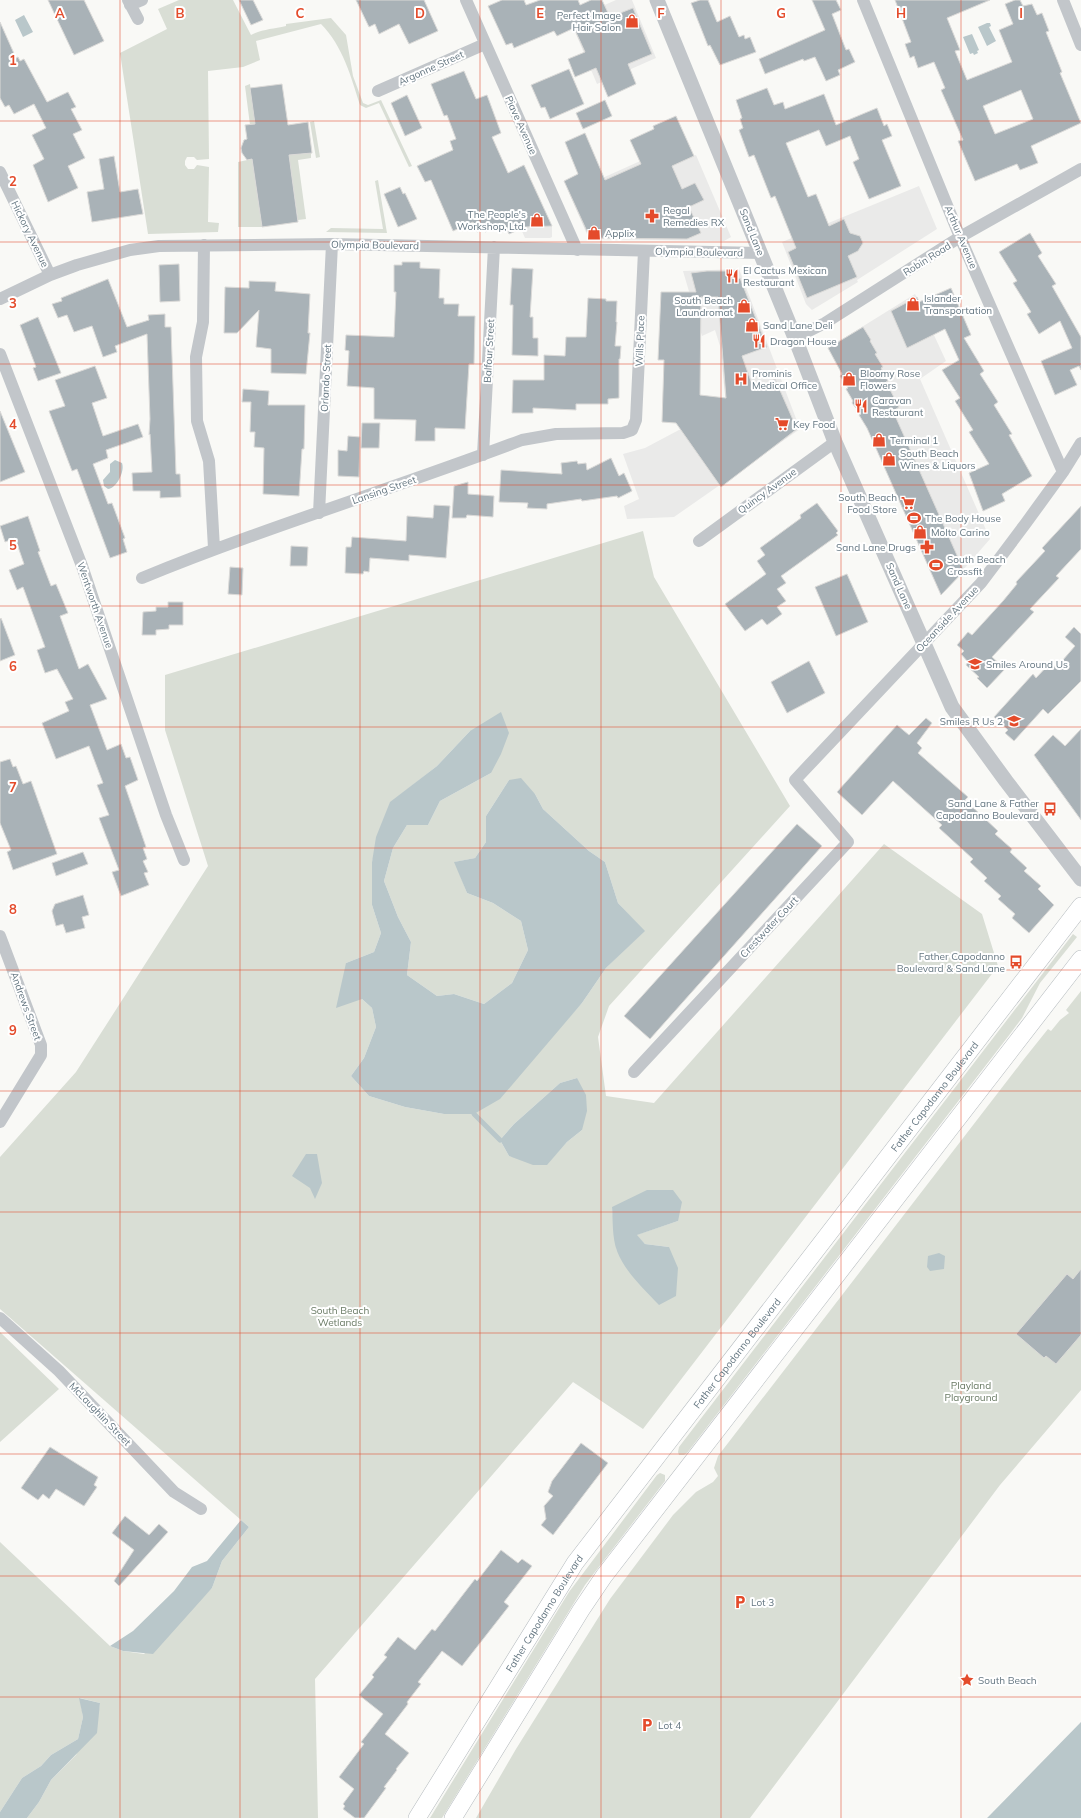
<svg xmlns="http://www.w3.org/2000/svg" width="1081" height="1818" font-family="Mulish,sans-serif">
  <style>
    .built { fill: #eaeae9 }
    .green { fill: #d9ded5; fill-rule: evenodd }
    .water { fill: #b9c7ca }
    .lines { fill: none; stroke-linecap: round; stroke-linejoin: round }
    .stream { stroke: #b9c7ca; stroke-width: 5 }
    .building { fill: #a9b2b7; stroke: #dbdad8; fill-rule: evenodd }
    .secondary-casing { stroke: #b4babe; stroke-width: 18 }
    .minor { stroke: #c2c6ca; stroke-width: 12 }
    .tertiary { stroke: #c2c6ca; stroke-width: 15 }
    .secondary { stroke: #fff; stroke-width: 17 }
    .grid { fill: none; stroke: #e44b2b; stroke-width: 1; stroke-opacity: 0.55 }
    .labels { text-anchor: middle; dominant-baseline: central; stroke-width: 4; stroke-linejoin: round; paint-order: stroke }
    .poi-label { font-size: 10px; fill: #647681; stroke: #fff; text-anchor: start }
    .street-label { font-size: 10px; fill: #647681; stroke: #fff }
    .park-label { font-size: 10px; fill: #687963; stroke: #fff }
    .grid-label { font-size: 13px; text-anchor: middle; font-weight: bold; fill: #e44b2b; stroke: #fff; stroke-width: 4; stroke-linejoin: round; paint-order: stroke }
  </style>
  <rect width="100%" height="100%" fill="#f9f9f6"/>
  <path class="built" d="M616,0H632L656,58L597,84L570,20Z
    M696,155L731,237L724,241L589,239L569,193L647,158L687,159Z
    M524,165L552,226V237L550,238H525L498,177Z
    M919,186L937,229L857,280L858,282L812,310L806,304L782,242Z
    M739,269L800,429L674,517L627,519L624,506L639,499L623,454L645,448L726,405L720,346L715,330L702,336L683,271Z
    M915,294L946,361L920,379L990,539L943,593L939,590L867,428L859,415L860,414L852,403L853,401L846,389L848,388L840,376L842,374L828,348Z"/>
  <path class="green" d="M179,0H233L251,35C263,29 273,29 286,26V24L331,18L346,35L353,76L363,103L368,105L381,100L412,166L409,167L379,103L366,108L360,105C351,77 343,46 321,24L256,41L260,60L243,67L208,71L209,159L197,160L194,157H187L185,161V165L188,169H194L197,165L209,167L208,222L219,223L218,232L148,234L120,53L167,29L158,9Z
    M250,84L255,124L250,125L245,86Z
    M314,121L320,157L316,158L310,122Z
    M311,153V158L298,160L306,219L298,220L289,155Z
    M252,159L262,227H238V162Z
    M378,180L387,233L326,232L331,228L383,229L375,181Z
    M643,531L654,577L790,806L609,1006L598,1037L606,1096L654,1103L884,844L982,914L998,966L643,1429L573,1382L315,1679L318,1818H27L39,1802L51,1780L76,1755L98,1715L100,1703L80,1698L83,1717L78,1739L51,1755L41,1766L22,1778L0,1812V1542L110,1646L123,1651L144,1654L212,1588L222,1561L249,1527L0,1309V1157L76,1072L208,866L165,730V675ZM470,731L491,773L440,801L428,825H407L393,848L384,881L398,917L411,942L407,975L437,996L454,994L484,1004L512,983L528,950L521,921L493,903L467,893L455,862L475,858L486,842V816L509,780L535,794L543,809L589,851L605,862L618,903L644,931L606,968L582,1003L545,1044L444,1114L405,1107L369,1096L351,1076L364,1058L376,1027L372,1008L362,999L346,963L374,952L381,933L372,905V862L390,803L437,766ZM577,1078L582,1130L567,1142L547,1164L509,1156L500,1140L514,1124L560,1083ZM612,1208L678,1221L636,1235L645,1244L669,1247L617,1251Z
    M1073,934L1077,937L1040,983L1022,1018L1010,1034L687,1453L684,1455H679L678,1452L679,1447Z
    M1081,991V1390L1000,1485L750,1818H476L516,1749L610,1599L673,1515L696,1492L713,1482L718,1476L714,1468L718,1456L1024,1059L1048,1029L1051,1031L1060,1020L1069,1013L1066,1010Z
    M0,1332L59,1389L0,1442Z
    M660,1473L665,1475V1481L585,1585L442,1818H430L569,1592L657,1475Z"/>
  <path class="water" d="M24,15L33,32L23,37L15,20Z
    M987,23H990L991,26L989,27L996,41L987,46L978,27Z
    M972,34L979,50L977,51L978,53L974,55L973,53L970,54L963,37Z
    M115,460L122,463C125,471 117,488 108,489L104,486L103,480L110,472V464Z
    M501,712L509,733L501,754L491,773L440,801L428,825H407L393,848L384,881L398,917L411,942L407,975L437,996L454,994L484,1004L512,983L528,950L521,921L493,903L467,893L454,862L475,858L486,842V816L509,780L521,778L535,794L543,809L589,851L605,862L618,903L645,931L606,968L582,1003L500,1099L474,1114H444L405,1107L369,1096L351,1076L364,1058L376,1027L372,1008L362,999L336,1008L346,963L374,952L381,933L372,905V862L376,837L390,802L437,766L470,731Z
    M577,1078L586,1095L587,1111L582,1130L567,1142L547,1165H533L509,1156L500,1140L514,1124L560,1083Z
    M306,1154H317L322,1183L315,1199L310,1188L292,1176Z
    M647,1190H673L682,1202L678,1221L637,1235L645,1244L669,1247L678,1268L676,1296L659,1305C644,1289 625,1272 617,1251C612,1238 613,1221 612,1207Z
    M939,1253L945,1256L944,1269L930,1271L927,1267L928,1256Z
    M241,1520L249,1527L222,1561L212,1588L153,1654L123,1651L110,1646L133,1631L174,1591L192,1567L207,1561Z
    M79,1698L100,1703L97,1733L51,1780L39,1802L27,1818H0V1812L22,1778L41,1766L51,1755L78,1739L83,1717Z
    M1081,1722V1818H987L992,1813Z"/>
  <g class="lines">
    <path class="stream" d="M474,1114L500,1140"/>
  </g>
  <path class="building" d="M48,0H84L104,41L74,55Z
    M239,0H253L263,20L251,25Z
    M356,0H424L438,31L409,44L399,24L379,34L375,24L369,27Z
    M502,0H524L526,5L540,0H578L580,5L591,0H602L610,17L633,8L652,54L628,64L636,84L608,97L596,68L575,77L568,59L585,52L574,28L557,36L554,31L514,48L512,43L506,45L488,6Z
    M700,0H708L717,22L730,16L739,37L744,35L745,39L750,37L756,52L720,65L710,45L708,46L691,3Z
    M812,0H836L841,10L832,14L846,50L849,49L855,62L838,70L840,75L826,81L815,57L804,61L803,59L765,74L759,59L825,30Z
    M895,0H990L947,18L960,50L955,51L967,80L1012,62L999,30L1013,24L1005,4L1015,0H1020L1023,6L1032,4L1037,15L1042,13L1049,31L1046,32L1062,72L1060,73L1081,123L1031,146L1038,163L1020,170L1017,164L975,181L958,141L963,140L941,90L945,88L934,62L918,68L914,56L910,58L905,44L911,42ZM1021,90L1033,119L995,134L983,106Z
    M0,22L16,58L18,57L20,61L24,59L47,102L68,92L76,107L71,109L82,130L73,134L85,158L68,166L78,188L48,202L33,165L44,159L32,135L46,128L34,104L14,114L9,105L5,107L0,98Z
    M569,69L584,104L550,119L545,107L541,108L531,85Z
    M464,71L476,99L487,95L501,133L492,137L508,173L524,165L552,226L525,227L509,234L505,225L485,232L484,229L477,232L473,222L453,231L431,180L425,182L417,166L453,150L450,141L456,139L447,115L444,116L431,84Z
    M282,84L288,125L308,122L312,153L289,155L298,222L262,227L252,159L247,160L242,153L241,148L244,140L247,139L245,125L255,124L250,88Z
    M767,88L774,105L783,102L785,109L824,94L836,125L877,108L884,126L887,124L892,136L882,140L901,186L869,199L853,162L859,159L850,136L826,146L819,130L786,143L808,197L816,194L829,226L844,219L850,233L860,236L863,243L858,251L848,256L857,277L807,298L788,252L796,248L775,196L771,198L754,155L749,157L739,130L743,128L740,119L742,118L736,100Z
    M407,95L422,128L405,136L391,103Z
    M605,100L612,116L583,129L576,113Z
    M676,116L694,156L672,166L682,189L695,183L704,200L689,207L701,233L687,239L590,238L564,181L578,174L565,142L585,133L605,180L641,164L630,140L654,129L653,126Z
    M114,156L120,192L138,189L143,214L92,222L87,192L104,189L99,159Z
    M400,187L403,194L405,193L417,219L398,227L384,194Z
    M1030,233L1042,253L1038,256L1056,284L1052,286L1081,337V370L1079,366L1070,370L1077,385L1055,395L1041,361L1072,348L1060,321L1039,334L1027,314L1031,312L1013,283L1017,281L999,252Z
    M402,262H420V268L440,269L439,298H444V304H459L458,316H475L474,364H469L465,429L435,428V441H415L416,420L374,419V388L347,386L349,351L345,350L346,335L394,337L396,292H394V265H402Z
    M179,264L180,301L160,302L159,265Z
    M512,268L533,269L530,317H533V338H538V356L512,355L513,305H510Z
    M707,271H735L738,279L740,278L767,347L742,356L754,390L775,379L797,429L721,487L676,423L662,422L664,360H658L661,292H696L691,273ZM701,297H718L726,398L700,395Z
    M108,279L127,327L149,320L148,315L165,314V327H171L176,474H180L181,497L160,498V491H133L132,473L152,472L150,434L149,435L150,419L147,334L115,346L117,352L103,357L92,326L74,332L67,315L58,318L52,304L62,301L61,298Z
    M249,281L276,282L275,291L310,294L308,333H310L306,374L271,373V349L256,347L259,310L237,333H224L225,287L249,288Z
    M951,288L971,335L964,338L984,371L980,374L998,402L994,405L1012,434L1009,435L1032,476L1002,494L1005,501L983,511L969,473L989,464L969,432L973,430L955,401L960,398L942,370L959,360L945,329L907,348L891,311L917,297L919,302Z
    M588,298L606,299V301H617L616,322H617L615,346H621L620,359H619V398L608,399V404H576V410L533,408V413H512L513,380H544V355L565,356L566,337H586Z
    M38,317L61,373L38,381L33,368L36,367L20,325Z
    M863,327L871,340L870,341L877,353L875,354L883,367L881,368L888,381L886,382L899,407L893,411L964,571L941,595L867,428L859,415L861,414L852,403L853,401L846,389L848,388L840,376L842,374L828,348Z
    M95,366L107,398L92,403L103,436L138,424L143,437L106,450L108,458L93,464L108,504L112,503L125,538L123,539L127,552L110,558L77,469L72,471L49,411L65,406L55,380Z
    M243,389L269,391L268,405H305L304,449H302L299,496L263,494L264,448L254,447L255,432H250L251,402H242Z
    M0,411L25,472L0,482Z
    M362,423H380L379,448H361Z
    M348,436L360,437L359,477L338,476V450L347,451Z
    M611,458L619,476L624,473L632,491L618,498L617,496L582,501L581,499L547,504V509L527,508L528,503L499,502L501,470L562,474L561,463L577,461L578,464L586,463L587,470Z
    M468,482V494L494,496L493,517L467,515L466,518H452L454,486Z
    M817,503L838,531L836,533L838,535L781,576L786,583L777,589L786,601L777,607L782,614L767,625L762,619L745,631L725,604L766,574L757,561L765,555L760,548L801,518L800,515Z
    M434,505L450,506L446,558L409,555V561L370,558L369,572L364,571L363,574L345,573L346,547H351L352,537L406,541L407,516L433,518Z
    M1081,506V549L1056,576L1059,578L1030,609L1034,612L992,657L1005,669L987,688L977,678L979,677L966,665L968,662L961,654L964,651L957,645L968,632L972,635L1003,601L1017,584L1016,582L1045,551L1042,548Z
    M28,516L40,551L38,552L51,586L56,584L68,613L60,616L79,669L88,664L107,699L90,705L107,750L121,744L126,758L130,757L138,780L125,786L146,847L143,848L147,859L143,861L148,872L144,873L149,885L121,896L112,872L119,870L99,818L109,815L97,785L103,783L89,746L56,759L42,723L69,711L65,702L73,699L57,669L45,673L37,650L45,647L23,587L17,590L9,570L24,564L15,538L5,542L0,526Z
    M291,546L308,547L307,566H290Z
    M230,567L243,568L242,595L228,594Z
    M847,574L868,622L836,636L815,587Z
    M168,602H183V625H169V629L156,630V635H142L143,612L156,611V607H168Z
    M1,618L15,655L0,661V619Z
    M1074,627L1081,634V681L1048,714L1043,709L1014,741L1005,733L1008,730L994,717L1033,674L1036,678L1051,662L1056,668L1075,646L1065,637Z
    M809,661L825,693L787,713L771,682Z
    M926,718L932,723L917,743L922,748L918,753L968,797L965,800L998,831L995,834L1012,849L1010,852L1027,868L1024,871L1041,886L1038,889L1054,905L1029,933L1012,918L1015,914L998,899L1001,896L984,881L987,878L970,862L973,859L939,828L942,825L893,781L862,815L837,792L897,725L909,735Z
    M1081,729V820L1034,755L1053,735L1065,746Z
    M10,759L13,767L16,766L23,784L31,781L57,854L13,870L7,852L11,850L0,823V762Z
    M797,824L822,846L650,1039L624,1016Z
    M83,852L88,864L56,876L52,863Z
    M83,895L89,915L82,917L85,928L66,933L63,924L56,926L52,911L55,904Z
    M1081,1269V1335L1056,1364L1046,1356L1044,1358L1016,1334L1067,1274L1073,1279Z
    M581,1443L608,1463L553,1535L541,1525L546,1519L544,1506L553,1496L548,1492L552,1481Z
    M50,1447L98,1477L94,1485L97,1487L84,1506L56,1489L49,1499L43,1494L38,1500L21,1488Z
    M125,1516L149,1535L159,1524L168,1532L119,1586L114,1581L134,1550L112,1533Z
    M501,1550L518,1563L522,1559L532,1566L504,1602L509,1606L462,1666L442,1651L418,1682L421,1684L407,1702L408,1704L385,1734L409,1753L396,1769L397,1770L384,1787L386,1788L364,1818H355L343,1809L345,1806L343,1804L354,1789L339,1777L364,1744L361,1742L383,1714L359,1695L374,1677L372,1675L387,1657L384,1655L398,1637L415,1650L432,1629L435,1631L475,1579L477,1581Z"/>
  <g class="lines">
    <g class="secondary-casing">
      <g id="secondary">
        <path id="s1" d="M417,1818L575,1563L1081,906"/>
        <path d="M453,1818L581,1610L604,1576L1081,959"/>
      </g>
    </g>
    <path class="minor" d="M128,0L138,19
      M466,0L577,250
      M863,0L960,237L1063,472
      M1063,0L1081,45
      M130,5L142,0
      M378,91L485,44
      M0,172L50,275
      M204,245L203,322L196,357L197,421L209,461L214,548
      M0,299L50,275L77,265L130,250L159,246L332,244L760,253
      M795,338L825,323L960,237L1081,169
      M0,354L82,566L166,815L184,860
      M483,455L494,247
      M319,513L332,244
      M699,541L835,442
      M142,578C266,527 396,488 522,440L556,434L623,433L632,430L636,420L644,251
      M0,936L41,1045V1055L0,1122
      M634,1072L848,842L795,780L981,583L1026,523L1063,472L1081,443
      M0,1318L59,1371L174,1492L201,1509"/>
    <path class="tertiary" d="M657,0L795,338L835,442L952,707L1006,781L1081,879"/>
    <use href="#secondary" class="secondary"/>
  </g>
  <path class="grid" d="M120,0V1818M240,0V1818M360,0V1818M480,0V1818M601,0V1818M721,0V1818M841,0V1818M961,0V1818M0,121H1081M0,242H1081M0,364H1081M0,485H1081M0,606H1081M0,727H1081M0,848H1081M0,970H1081M0,1091H1081M0,1212H1081M0,1333H1081M0,1454H1081M0,1576H1081M0,1697H1081"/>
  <defs>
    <g id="shop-bare" transform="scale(1.08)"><path d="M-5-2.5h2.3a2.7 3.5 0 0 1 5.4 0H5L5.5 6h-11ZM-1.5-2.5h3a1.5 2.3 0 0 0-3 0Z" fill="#e44b2b" stroke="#fff" stroke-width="2.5" paint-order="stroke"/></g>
    <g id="pharmacy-bare" transform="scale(1.08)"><path d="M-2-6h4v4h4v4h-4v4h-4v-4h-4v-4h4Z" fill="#e44b2b" stroke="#fff" stroke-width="2.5" paint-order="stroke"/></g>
    <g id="restaurant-bare" transform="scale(1.08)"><path d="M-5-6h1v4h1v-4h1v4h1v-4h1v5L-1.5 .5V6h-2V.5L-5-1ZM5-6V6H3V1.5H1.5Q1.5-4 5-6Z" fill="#e44b2b" stroke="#fff" stroke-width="2.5" paint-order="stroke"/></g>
    <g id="hospital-bare" transform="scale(1.08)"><path d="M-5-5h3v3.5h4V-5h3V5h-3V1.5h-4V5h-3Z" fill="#e44b2b" stroke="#fff" stroke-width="2.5" paint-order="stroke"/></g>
    <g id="supermarket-bare" transform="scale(1.08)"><path d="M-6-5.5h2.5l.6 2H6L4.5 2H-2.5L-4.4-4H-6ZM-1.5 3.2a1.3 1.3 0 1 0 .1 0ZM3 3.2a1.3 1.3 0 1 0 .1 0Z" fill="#e44b2b" stroke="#fff" stroke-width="2.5" paint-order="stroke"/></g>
    <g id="stadium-bare" transform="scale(1.08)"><path d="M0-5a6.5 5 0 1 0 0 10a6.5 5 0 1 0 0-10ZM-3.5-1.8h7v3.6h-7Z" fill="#e44b2b" stroke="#fff" stroke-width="2.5" paint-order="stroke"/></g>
    <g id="school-bare" transform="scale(1.08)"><path d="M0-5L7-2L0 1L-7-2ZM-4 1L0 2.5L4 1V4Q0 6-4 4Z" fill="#e44b2b" stroke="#fff" stroke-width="2.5" paint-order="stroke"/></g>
    <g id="bus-bare" transform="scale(1.08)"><path d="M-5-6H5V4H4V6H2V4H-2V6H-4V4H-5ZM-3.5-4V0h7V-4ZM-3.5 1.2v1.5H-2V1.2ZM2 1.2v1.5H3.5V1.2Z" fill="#e44b2b" stroke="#fff" stroke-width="2.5" paint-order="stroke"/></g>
    <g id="parking-bare" transform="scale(1.08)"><path d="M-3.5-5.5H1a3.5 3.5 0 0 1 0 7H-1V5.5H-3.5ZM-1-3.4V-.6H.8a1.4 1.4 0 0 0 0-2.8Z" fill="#e44b2b" stroke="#fff" stroke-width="2.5" paint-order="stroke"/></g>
    <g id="sight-bare" transform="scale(1.08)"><path d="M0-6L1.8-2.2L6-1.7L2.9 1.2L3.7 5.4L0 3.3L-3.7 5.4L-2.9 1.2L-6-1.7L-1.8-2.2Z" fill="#e44b2b" stroke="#fff" stroke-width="2.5" paint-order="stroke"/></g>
  </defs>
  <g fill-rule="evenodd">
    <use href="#shop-bare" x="632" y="21"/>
    <use href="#pharmacy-bare" x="652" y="216"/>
    <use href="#shop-bare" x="537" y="220"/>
    <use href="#shop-bare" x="594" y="233"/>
    <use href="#restaurant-bare" x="732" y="276"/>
    <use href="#shop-bare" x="913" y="304"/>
    <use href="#shop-bare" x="744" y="306"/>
    <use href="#shop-bare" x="752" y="325"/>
    <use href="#restaurant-bare" x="759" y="341"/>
    <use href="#hospital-bare" x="741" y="379"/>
    <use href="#shop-bare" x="849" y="379"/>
    <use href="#restaurant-bare" x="861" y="406"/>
    <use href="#supermarket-bare" x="782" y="424"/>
    <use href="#shop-bare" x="879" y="440"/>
    <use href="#shop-bare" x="889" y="459"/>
    <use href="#supermarket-bare" x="908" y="503"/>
    <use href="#stadium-bare" x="914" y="518"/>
    <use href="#shop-bare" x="920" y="532"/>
    <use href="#pharmacy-bare" x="927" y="547"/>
    <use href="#stadium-bare" x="936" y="565"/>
    <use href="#school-bare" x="975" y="664"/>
    <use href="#school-bare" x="1014" y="721"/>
    <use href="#bus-bare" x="1050" y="809"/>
    <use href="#bus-bare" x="1016" y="962"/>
    <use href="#parking-bare" x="740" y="1602"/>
    <use href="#sight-bare" x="967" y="1680"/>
    <use href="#parking-bare" x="647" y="1725"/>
  </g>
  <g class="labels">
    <g class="poi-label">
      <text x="621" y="15" text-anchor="end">Perfect Image<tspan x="621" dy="12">Hair Salon</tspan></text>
      <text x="663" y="210">Regal<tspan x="663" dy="12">Remedies RX</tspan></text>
      <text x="526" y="214" text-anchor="end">The People's<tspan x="526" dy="12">Workshop, Ltd.</tspan></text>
      <text x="605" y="233">Applix</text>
      <text x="743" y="270">El Cactus Mexican<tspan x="743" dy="12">Restaurant</tspan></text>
      <text x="924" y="298">Islander<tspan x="924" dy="12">Transportation</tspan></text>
      <text x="733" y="300" text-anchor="end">South Beach<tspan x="733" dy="12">Laundromat</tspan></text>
      <text x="763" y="325">Sand Lane Deli</text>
      <text x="770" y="341">Dragon House</text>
      <text x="752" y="373">Prominis<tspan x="752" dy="12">Medical Office</tspan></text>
      <text x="860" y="373">Bloomy Rose<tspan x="860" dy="12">Flowers</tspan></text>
      <text x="872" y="400">Caravan<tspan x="872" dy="12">Restaurant</tspan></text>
      <text x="793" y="424">Key Food</text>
      <text x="890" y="440">Terminal 1</text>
      <text x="900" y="453">South Beach<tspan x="900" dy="12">Wines &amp; Liquors</tspan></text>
      <text x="897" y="497" text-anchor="end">South Beach<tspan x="897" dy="12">Food Store</tspan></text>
      <text x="925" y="518">The Body House</text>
      <text x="931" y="532">Molto Carino</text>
      <text x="916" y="547" text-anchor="end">Sand Lane Drugs</text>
      <text x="947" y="559">South Beach<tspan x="947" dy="12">Crossfit</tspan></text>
      <text x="986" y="664">Smiles Around Us</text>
      <text x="1003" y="721" text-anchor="end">Smiles R Us 2</text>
      <text x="1039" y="803" text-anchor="end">Sand Lane &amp; Father<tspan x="1039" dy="12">Capodanno Boulevard</tspan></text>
      <text x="1005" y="956" text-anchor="end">Father Capodanno<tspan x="1005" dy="12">Boulevard &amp; Sand Lane</tspan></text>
      <text x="751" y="1602">Lot 3</text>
      <text x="978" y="1680">South Beach</text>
      <text x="658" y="1725">Lot 4</text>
    </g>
    <g class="street-label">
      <text transform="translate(431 68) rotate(-24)">Argonne Street</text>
      <text transform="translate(521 125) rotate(66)">Piave Avenue</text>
      <text transform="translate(752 232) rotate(68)">Sand Lane</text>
      <text transform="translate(30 234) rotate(64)">Hickory Avenue</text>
      <text transform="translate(961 237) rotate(67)">Arthur Avenue</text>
      <text transform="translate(375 245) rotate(1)">Olympia Boulevard</text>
      <text transform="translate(699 252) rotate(1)">Olympia Boulevard</text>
      <text transform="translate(927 259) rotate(-32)">Robin Road</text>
      <text transform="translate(640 341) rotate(-88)">Wills Place</text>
      <text transform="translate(489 351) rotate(-87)">Balfour Street</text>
      <text transform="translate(326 378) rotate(-87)">Orlando Street</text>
      <text transform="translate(384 490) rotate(-19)">Lansing Street</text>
      <text transform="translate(767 491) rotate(-36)">Quincy Avenue</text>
      <text transform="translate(899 586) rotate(66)">Sand Lane</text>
      <text transform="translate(95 605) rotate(71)">Wentworth Avenue</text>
      <text transform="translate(947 619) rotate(-47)">Oceanside Avenue</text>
      <text transform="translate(769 927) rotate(-47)">Crestwater Court</text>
      <text transform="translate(26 1006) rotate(70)">Andrews Street</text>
      <text stroke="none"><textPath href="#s1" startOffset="889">Father Capodanno Boulevard</textPath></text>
      <text stroke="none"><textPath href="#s1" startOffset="565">Father Capodanno Boulevard</textPath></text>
      <text transform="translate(100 1414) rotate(46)">McLaughlin Street</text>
      <text stroke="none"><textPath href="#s1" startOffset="241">Father Capodanno Boulevard</textPath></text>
    </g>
    <g class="park-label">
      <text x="340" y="1310">South Beach<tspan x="340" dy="12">Wetlands</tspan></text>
      <text x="971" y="1385">Playland<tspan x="971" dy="12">Playground</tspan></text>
    </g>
  </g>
  <g class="grid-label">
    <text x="60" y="18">A</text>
    <text x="180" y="18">B</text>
    <text x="300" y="18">C</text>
    <text x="420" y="18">D</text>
    <text x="540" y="18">E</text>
    <text x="661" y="18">F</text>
    <text x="781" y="18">G</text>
    <text x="901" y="18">H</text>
    <text x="1021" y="18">I</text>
    <text x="13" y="65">1</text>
    <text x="13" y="186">2</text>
    <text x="13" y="308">3</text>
    <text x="13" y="429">4</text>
    <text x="13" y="550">5</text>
    <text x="13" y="671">6</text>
    <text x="13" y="792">7</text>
    <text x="13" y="914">8</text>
    <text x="13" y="1035">9</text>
  </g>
</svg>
